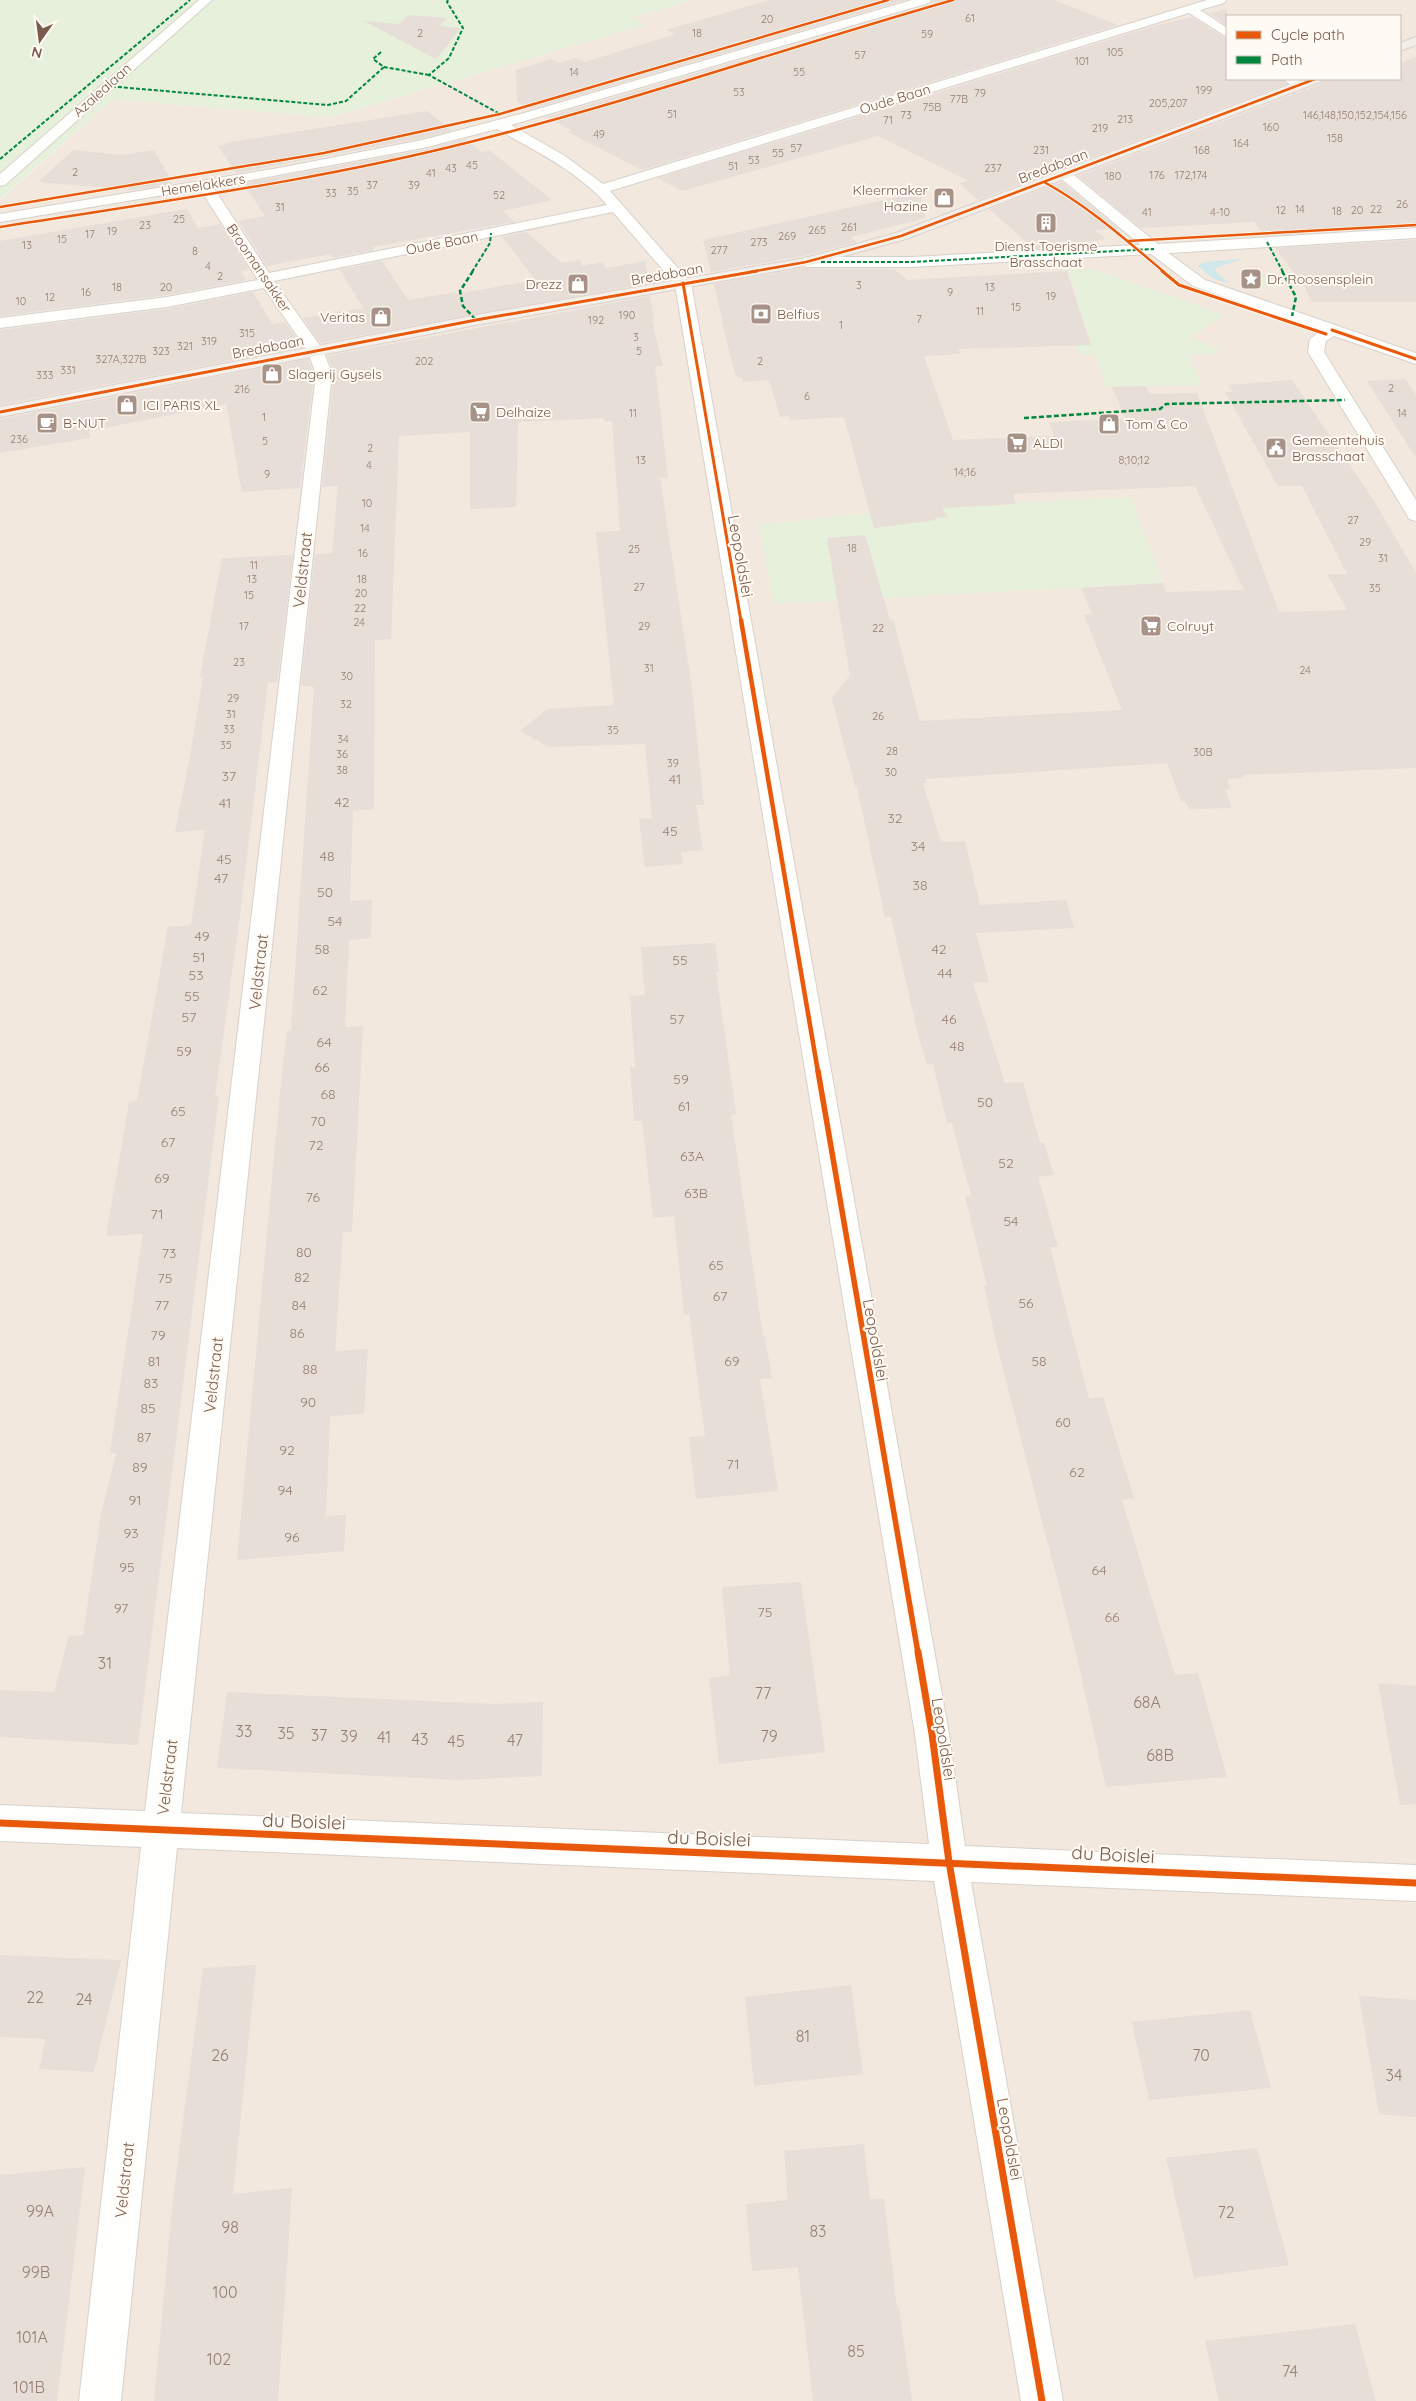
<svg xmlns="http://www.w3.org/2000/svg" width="1416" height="2401" font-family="Quicksand,sans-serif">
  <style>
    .residential { fill: #f2e8de; fill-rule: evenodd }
    .green { fill: #e7f0db }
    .water { fill: #d0e8ea }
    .building { fill: #e6ded7 }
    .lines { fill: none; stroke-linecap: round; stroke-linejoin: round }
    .minor-casing { stroke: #d7d1cb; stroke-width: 2 }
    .tertiary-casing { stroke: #d7d1cb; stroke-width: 2 }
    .primary-casing { stroke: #dad1cc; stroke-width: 2 }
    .minor { fill: #fefefd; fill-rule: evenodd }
    .tertiary { fill: #fefefd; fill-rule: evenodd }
    .primary { fill: #f3eee8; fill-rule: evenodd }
    .quiet-far1 { stroke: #00873e; stroke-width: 2; stroke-dasharray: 4 2; stroke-linecap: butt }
    .quiet { stroke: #00873e; stroke-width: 2.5; stroke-dasharray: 5 2.5; stroke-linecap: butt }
    .cycleway-far4-casing { stroke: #fffaf3; stroke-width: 4 }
    .cycleway-far3-casing { stroke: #fffaf3; stroke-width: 5 }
    .cycleway-far2-casing { stroke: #fffaf3; stroke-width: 7 }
    .cycleway-far1-casing { stroke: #fffaf3; stroke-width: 9 }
    .cycleway-casing { stroke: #fffaf3; stroke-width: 10 }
    .cycleway-far4 { stroke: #e8590c; stroke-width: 2.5 }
    .cycleway-far3 { stroke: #e8590c; stroke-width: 3 }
    .cycleway-far2 { stroke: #e8590c; stroke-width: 4.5 }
    .cycleway-far1 { stroke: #e8590c; stroke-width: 5.5 }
    .cycleway { stroke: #e8590c; stroke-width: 7 }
    .labels { text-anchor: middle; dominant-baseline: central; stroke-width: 4; stroke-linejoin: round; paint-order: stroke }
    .far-number-label { font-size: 11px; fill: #977e72 }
    .far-street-label { font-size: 14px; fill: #7a5c4d; stroke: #fffaf3 }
    .far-poi-label { font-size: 14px; fill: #7a5c4d; stroke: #fffaf3; text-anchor: start }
    .number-label { font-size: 14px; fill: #977e72 }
    .street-label { font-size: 16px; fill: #7a5c4d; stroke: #fffaf3 }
    .near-number-label { font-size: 16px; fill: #977e72 }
    .near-street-label { font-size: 19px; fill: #7a5c4d; stroke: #fffaf3 }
  </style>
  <rect width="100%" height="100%" fill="#f9f5f0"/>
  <path class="residential" d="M695,0H1416V2401H0V200L114,99L331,117L644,25L631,19L632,17ZM1227,16H1400V79H1227Z"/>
  <path class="green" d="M0,0H695L632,17L645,25L331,117L114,99L0,199Z
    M1094,269L1224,315L1190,338L1220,349L1213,354L1189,355L1201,385L1106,387L1094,354H1078L1064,302L1079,299L1067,270Z
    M1260,275L1270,278L1273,284L1258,287L1246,281L1249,276Z
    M1131,497L1163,583L774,604L758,525L884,511L892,526L947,517L941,506Z"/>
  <path class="water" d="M1243,259L1215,268L1216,272L1230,284L1212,278L1198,266L1203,262Z"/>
  <path class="building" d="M770,0H905L531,109L517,102L516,70L551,59L559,63L576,58L585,62L676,34L666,30Z
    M933,0H1054L1118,25L642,170L568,132L573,131L546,117L930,5Z
    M1227,9V26L1209,13Z
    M408,15L447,18L440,26L461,28L436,59L364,21L400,24Z
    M1192,17L1227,39V79H1282L1286,84L978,200L959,183L969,181L878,136L682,191L658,178L1151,27Z
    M1416,57V226L1265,236L1254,222L1141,228L1078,176L1321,84L1324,79H1400V63Z
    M427,111L452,130L422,138L236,173L218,146L226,145L225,143Z
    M465,139L482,152L489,150L552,200L503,211L515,222L372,247L374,250L333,258L330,254L267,266L238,221L265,216L243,183L423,150Z
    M73,150L122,155L154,150L173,184L133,190L38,182Z
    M1062,182L1119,229L1095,230L1106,239L1058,247L1034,249L989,209Z
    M920,192L926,218L851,237L857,242L803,256L711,272L703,240Z
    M187,209L198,228L220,224L249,269L241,271L246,280L167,295L0,316V241Z
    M526,232L562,263L580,260L582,266L602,262L607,268L645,261L649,283L320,343L303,318L363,308L340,270L382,261L408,300L456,292V294L536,280L502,237Z
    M1416,240V302H1312L1304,286L1275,248Z
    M804,268L894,269L908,280L1067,271L1091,345L958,349L961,354L924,356L953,440L1054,436L1049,422L1126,419L1112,387L1146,386L1150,394L1197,393L1279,612L1347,610L1327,574H1347L1302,486H1278L1225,392H1233L1229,385L1292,380L1374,501L1416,573V768L1243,775V778L1227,779L1230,789H1225L1232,808L1189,809L1185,801H1181L1167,763L926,779L927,783H923L941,842L965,841L980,905L1066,900L1074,928L976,933L989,982L973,983L1005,1083L1023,1082L1040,1143H1044L1054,1175L1038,1177L1058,1247H1050L1089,1399L1103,1397L1134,1498L1122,1500L1175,1675L1198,1673L1227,1777L1106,1787L1075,1649L996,1342L984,1285H987L965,1196L971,1195L952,1123H947L933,1064L927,1065L918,1034L891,917H885L857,787H855L832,698L850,675L827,538L865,535L890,620L893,619L920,721L1122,710L1084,615L1092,614L1081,588L1163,583L1166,592L1244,590L1195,486L1013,494L1016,504L942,508L948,517L934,518L936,520L874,528L844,417L790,420L789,416L780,417L769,380L743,382L742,377H738L735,373L729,351L714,284Z
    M253,292L272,324L285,322L302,347L0,405V330L167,309Z
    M650,296L654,320H652L663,366H655L668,478H660L691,682L704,805H696L703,850L681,852L683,864L645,867L639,819L652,818L645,744L549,747L520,731L547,709L614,705L596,532L620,531L612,421H604V418L518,422L516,507L470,509V432L399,436L391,639L375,640L374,809L353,811L350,901L372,900L371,938L349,940L345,1027L363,1026L352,1232H343L335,1351L368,1349L364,1414L330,1416L326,1516L346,1515L344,1551L237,1560L280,1092L287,1031H291L314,687L301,685L315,554L332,553L338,486L322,487L334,374L327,356Z
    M308,359L314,374L300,488L242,492L226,404L89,431L90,438L0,453V419Z
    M1405,379L1416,395V458L1367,381Z
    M293,555L277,683L268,682L239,923L215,1096H219L138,1745L0,1737V1690L54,1692L69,1636L83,1635L101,1514L116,1454L110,1452L143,1234L106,1236L129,1102L137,1101L168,927L191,925L205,830L175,832L190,756L203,677H200L222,558Z
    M715,943L719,972H716L736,1114L731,1115L763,1336H765L772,1378L760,1379L778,1491L696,1499L689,1437L705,1436L689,1314L684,1315L674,1216L653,1218L642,1121H634L630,1067H635L630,996L645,995L641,947Z
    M801,1582L825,1752L719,1764L709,1678L730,1675L722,1587Z
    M1378,1683L1416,1686V1804L1400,1805Z
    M227,1692L494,1704L543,1702L542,1776L458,1780L217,1768Z
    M0,1955L121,1960L94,2072L39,2069L46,2039L0,2037Z
    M256,1965L233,2194L292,2188L278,2401H154L173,2199L203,1968Z
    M851,1985L863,2074L754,2086L745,1997Z
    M1359,1996L1416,2000V2117L1379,2114Z
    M1250,2010L1271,2088L1149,2100L1132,2022Z
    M864,2144L870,2199H884L897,2308H899L912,2401H813L798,2267L752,2271L746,2204L788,2200L784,2151Z
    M1257,2148L1289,2265L1194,2278L1166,2158Z
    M85,2167L57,2401H0V2175Z
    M1355,2324L1376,2401H1219L1205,2341Z"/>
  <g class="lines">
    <g class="minor-casing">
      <path id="minor" d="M199,0H212L5,185L0,186V174Z
        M912,0H931L929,3L511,125L565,156L603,184L1207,0H1226L1224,3L1200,10L1227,28V37L1189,13L610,191L691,283L949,1734L965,1846L1416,1865V1901L971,1882L1063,2401H1021L934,1881L177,1848L121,2401H79L141,1847L0,1841V1805L145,1811L316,374L307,350L264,288L167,307L0,328V318L167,297L258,280L200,189L0,222V214L279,168L422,140L524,113ZM497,129C535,151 578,171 607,205L269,273L213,187L423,148ZM613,212L675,284L915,1734L929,1844L181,1813L332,374L323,350L274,281Z
        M1284,79H1298L1305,85L1298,89L1293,88Z
        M1154,244L1159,246L1205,280L1416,353V364L1334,336L1326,341L1324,352L1416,500V521L1409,519L1407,515L1308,352L1310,339L1320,331L1193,286L1151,254L912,267H806L798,262L806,257H912Z"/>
    </g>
    <g class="tertiary-casing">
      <path id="tertiary" d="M1064,170L1069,171L1158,244L1416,228V238L1154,254L1149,252L1059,177L1057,174L1059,171Z"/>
    </g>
    <g class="primary-casing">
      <path id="primary" d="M1416,37V45L1400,51V43Z
        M1304,79H1322L1320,82L906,239L811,265L476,325L0,417V407L476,315L805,258L896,233Z"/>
    </g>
    <use href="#minor" class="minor"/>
    <use href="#tertiary" class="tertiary"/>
    <use href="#primary" class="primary"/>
    <path class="quiet-far1" d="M448,0L447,2L463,28L449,58L429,75L500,114
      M381,52L373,59L384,67L429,75
      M106,86L328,105L346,101L384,67
      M0,159L190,0
      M1267,242L1283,272
      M821,262H912L1154,249
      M472,272L490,243L491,233"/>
    <path class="quiet" d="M473,271L460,291L463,306L476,320
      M1282,271L1296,297L1292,316
      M1024,418L1160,409L1166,404L1345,400"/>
    <g class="cycleway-far4-casing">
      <path id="cycleway-far4" d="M1044,182C1088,206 1125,239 1164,272
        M0,207L324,153L500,114L888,0
        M0,227C157,202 316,181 470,142C633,101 792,46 953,0
        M1128,241L1416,225
        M750,272L806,262L901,236L1315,79"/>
    </g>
    <g class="cycleway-far3-casing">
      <path id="cycleway-far3" d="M1162,271L1179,285L1326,334
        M683,283L741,621
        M1332,330L1416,359
        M0,412L476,320L757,271"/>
    </g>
    <g class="cycleway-far2-casing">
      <path id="cycleway-far2" d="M741,620L818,1072"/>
    </g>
    <g class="cycleway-far1-casing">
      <path id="cycleway-far1" d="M818,1071L918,1653"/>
    </g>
    <g class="cycleway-casing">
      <path id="cycleway" d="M918,1652L932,1734L949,1862L1042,2401
        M0,1823L1416,1883"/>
    </g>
    <use href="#cycleway-far4" class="cycleway-far4"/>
    <use href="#cycleway-far3" class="cycleway-far3"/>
    <use href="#cycleway-far2" class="cycleway-far2"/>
    <use href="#cycleway-far1" class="cycleway-far1"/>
    <use href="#cycleway" class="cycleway"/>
  </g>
  <defs>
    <g id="shop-square" transform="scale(1.125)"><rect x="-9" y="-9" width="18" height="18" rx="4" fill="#a69286" stroke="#fffaf3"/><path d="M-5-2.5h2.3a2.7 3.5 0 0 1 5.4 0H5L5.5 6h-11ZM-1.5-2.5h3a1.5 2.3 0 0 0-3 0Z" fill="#fff"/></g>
    <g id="building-square" transform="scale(1.125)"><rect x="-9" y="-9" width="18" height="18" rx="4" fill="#a69286" stroke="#fffaf3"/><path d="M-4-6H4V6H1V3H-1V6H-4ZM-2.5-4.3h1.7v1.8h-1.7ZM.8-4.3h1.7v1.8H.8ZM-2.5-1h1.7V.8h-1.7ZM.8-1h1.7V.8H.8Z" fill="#fff"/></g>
    <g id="sight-square" transform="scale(1.125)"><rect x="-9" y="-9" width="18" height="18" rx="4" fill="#a69286" stroke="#fffaf3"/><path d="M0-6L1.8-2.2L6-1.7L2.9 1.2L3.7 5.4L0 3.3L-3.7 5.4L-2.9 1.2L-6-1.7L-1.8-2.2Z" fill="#fff"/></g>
    <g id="bank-square" transform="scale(1.125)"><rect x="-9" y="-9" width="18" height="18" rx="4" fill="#a69286" stroke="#fffaf3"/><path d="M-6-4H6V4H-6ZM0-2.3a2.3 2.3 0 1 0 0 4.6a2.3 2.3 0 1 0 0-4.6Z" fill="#fff"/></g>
    <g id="supermarket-square" transform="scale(1.125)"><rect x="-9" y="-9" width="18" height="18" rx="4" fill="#a69286" stroke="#fffaf3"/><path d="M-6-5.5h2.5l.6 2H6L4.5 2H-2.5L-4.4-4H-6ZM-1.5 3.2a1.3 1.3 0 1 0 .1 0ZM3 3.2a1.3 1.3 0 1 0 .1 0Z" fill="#fff"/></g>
    <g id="cafe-square" transform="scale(1.125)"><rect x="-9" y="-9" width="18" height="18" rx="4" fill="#a69286" stroke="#fffaf3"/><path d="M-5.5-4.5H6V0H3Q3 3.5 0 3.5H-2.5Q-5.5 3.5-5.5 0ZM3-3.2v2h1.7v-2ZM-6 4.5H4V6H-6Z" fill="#fff"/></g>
    <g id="civic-square" transform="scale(1.125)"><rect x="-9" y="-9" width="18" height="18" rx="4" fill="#a69286" stroke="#fffaf3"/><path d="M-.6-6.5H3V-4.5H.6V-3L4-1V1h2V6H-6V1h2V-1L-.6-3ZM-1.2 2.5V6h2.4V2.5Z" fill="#fff"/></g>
  </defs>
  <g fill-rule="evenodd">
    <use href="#shop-square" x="944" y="198"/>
    <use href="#building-square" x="1046" y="223"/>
    <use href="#sight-square" x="1251" y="279"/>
    <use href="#shop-square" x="578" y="284"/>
    <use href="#bank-square" x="761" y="314"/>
    <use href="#shop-square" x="381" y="317"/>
    <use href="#shop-square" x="272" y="374"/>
    <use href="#shop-square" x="127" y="405"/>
    <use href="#supermarket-square" x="480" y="412"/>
    <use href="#cafe-square" x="47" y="423"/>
    <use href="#shop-square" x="1109" y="424"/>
    <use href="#supermarket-square" x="1017" y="443"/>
    <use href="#civic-square" x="1276" y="448"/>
    <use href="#supermarket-square" x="1151" y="626"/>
  </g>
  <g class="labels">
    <g class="far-number-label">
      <text x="970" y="18">61</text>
      <text x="767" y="19">20</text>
      <text x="420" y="33">2</text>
      <text x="697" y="33">18</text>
      <text x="927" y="34">59</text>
      <text x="1115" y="52">105</text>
      <text x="860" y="55">57</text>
      <text x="1082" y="61">101</text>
      <text x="574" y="72">14</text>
      <text x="799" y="72">55</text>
      <text x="1204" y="90">199</text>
      <text x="739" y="92">53</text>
      <text x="980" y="93">79</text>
      <text x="959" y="99">77B</text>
      <text x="1168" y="103">205,207</text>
      <text x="932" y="107">75B</text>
      <text x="672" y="114">51</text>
      <text x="906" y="115">73</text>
      <text x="1355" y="115">146,148,150,152,154,156</text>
      <text x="1125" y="119">213</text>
      <text x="888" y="120">71</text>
      <text x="1271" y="127">160</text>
      <text x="1100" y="128">219</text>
      <text x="599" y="134">49</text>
      <text x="1335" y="138">158</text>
      <text x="1241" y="143">164</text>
      <text x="796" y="148">57</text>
      <text x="1041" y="150">231</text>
      <text x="1202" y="150">168</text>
      <text x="778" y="153">55</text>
      <text x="754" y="160">53</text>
      <text x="472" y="165">45</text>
      <text x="733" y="166">51</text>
      <text x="451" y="168">43</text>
      <text x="993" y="168">237</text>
      <text x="75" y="172">2</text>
      <text x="431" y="173">41</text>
      <text x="1157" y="175">176</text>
      <text x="1191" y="175">172,174</text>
      <text x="1113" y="176">180</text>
      <text x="372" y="185">37</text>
      <text x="414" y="185">39</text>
      <text x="353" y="191">35</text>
      <text x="331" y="193">33</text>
      <text x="499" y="195">52</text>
      <text x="1402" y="204">26</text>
      <text x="280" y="207">31</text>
      <text x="1300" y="209">14</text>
      <text x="1376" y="209">22</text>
      <text x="1281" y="210">12</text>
      <text x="1357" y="210">20</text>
      <text x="1337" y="211">18</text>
      <text x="1147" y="212">41</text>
      <text x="1220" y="212">4-10</text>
      <text x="179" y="219">25</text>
      <text x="145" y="225">23</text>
      <text x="849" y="227">261</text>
      <text x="817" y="230">265</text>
      <text x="112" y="231">19</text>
      <text x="90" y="234">17</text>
      <text x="787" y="236">269</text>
      <text x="62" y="239">15</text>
      <text x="759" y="242">273</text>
      <text x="27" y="245">13</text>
      <text x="719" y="250">277</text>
      <text x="195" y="251">8</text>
      <text x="208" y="266">4</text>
      <text x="220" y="276">2</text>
      <text x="859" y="285">3</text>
      <text x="117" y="287">18</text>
      <text x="166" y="287">20</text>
      <text x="990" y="287">13</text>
      <text x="86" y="292">16</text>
      <text x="950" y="292">9</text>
      <text x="1051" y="296">19</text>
      <text x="50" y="297">12</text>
      <text x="21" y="301">10</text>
      <text x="1016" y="307">15</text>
      <text x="980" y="311">11</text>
      <text x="627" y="315">190</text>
      <text x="919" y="319">7</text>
      <text x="596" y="320">192</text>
      <text x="841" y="325">1</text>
      <text x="247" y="333">315</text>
      <text x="636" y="337">3</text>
      <text x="209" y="341">319</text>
      <text x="185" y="346">321</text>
      <text x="161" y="351">323</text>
      <text x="639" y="351">5</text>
      <text x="121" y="359">327A,327B</text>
      <text x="424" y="361">202</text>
      <text x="760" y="361">2</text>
      <text x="68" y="370">331</text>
      <text x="45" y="375">333</text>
      <text x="1391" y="388">2</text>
      <text x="242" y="389">216</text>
      <text x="807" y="396">6</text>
      <text x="633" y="413">11</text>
      <text x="1402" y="413">14</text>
      <text x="264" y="417">1</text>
      <text x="19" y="439">236</text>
      <text x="265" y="441">5</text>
      <text x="370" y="448">2</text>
      <text x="641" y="460">13</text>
      <text x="1134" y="460">8;10;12</text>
      <text x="369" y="465">4</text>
      <text x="965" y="472">14;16</text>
      <text x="267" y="474">9</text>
      <text x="367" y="503">10</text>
      <text x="1353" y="520">27</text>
      <text x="365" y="528">14</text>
      <text x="1365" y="542">29</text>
      <text x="852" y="548">18</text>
      <text x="634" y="549">25</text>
      <text x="363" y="553">16</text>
      <text x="1383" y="558">31</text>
      <text x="254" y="565">11</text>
      <text x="252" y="579">13</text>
      <text x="362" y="579">18</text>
      <text x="639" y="587">27</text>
      <text x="1375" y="588">35</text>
      <text x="361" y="593">20</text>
      <text x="249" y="595">15</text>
      <text x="360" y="608">22</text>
      <text x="359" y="622">24</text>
      <text x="244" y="626">17</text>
      <text x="644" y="626">29</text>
      <text x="878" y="628">22</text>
      <text x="239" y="662">23</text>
      <text x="649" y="668">31</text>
      <text x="1305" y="670">24</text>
      <text x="347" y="676">30</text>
      <text x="233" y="698">29</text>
      <text x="346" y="704">32</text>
      <text x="231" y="714">31</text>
      <text x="878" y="716">26</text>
      <text x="229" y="729">33</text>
      <text x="613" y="730">35</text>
      <text x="343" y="739">34</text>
      <text x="226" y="745">35</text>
      <text x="892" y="751">28</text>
      <text x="1203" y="752">30B</text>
      <text x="342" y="754">36</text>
      <text x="673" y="763">39</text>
      <text x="342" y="770">38</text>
      <text x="891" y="772">30</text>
    </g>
    <g class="far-street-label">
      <text transform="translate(102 90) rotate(-42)">Azalealaan</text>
      <text transform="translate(895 99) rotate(-17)">Oude Baan</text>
      <text transform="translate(1053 166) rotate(-21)">Bredabaan</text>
      <text transform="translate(203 185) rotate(-9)">Hemelakkers</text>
      <text transform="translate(442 243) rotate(-11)">Oude Baan</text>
      <text transform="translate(259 268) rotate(56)">Broomansakker</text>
      <text transform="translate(667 274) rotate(-10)">Bredabaan</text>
      <text transform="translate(268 347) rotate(-11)">Bredabaan</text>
    </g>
    <g class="far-poi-label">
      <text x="928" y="190" text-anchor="end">Kleermaker<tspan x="928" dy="16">Hazine</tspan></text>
      <text x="1046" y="246" text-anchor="middle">Dienst Toerisme<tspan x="1046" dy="16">Brasschaat</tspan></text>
      <text x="1267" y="279">Dr. Roosensplein</text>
      <text x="562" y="284" text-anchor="end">Drezz</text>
      <text x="777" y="314">Belfius</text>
      <text x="365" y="317" text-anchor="end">Veritas</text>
      <text x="288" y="374">Slagerij Gysels</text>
      <text x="143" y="405">ICI PARIS XL</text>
      <text x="496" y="412">Delhaize</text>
      <text x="63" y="423">B-NUT</text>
      <text x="1125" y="424">Tom &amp; Co</text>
      <text x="1292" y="440">Gemeentehuis<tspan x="1292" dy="16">Brasschaat</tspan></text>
      <text x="1033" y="443">ALDI</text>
      <text x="1167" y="626">Colruyt</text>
    </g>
    <g class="number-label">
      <text x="229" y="776">37</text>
      <text x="675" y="779">41</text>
      <text x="342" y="802">42</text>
      <text x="225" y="803">41</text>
      <text x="895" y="818">32</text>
      <text x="670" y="831">45</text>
      <text x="918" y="846">34</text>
      <text x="327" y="856">48</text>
      <text x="224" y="859">45</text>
      <text x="221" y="878">47</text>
      <text x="920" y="885">38</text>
      <text x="325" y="892">50</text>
      <text x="335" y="921">54</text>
      <text x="202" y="936">49</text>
      <text x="322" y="949">58</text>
      <text x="939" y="949">42</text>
      <text x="199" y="957">51</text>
      <text x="680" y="960">55</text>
      <text x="945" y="973">44</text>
      <text x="196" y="975">53</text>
      <text x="320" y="990">62</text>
      <text x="192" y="996">55</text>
      <text x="189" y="1017">57</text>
      <text x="677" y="1019">57</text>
      <text x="949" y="1019">46</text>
      <text x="324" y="1042">64</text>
      <text x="957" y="1046">48</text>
      <text x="184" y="1051">59</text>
      <text x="322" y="1067">66</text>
      <text x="681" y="1079">59</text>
      <text x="328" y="1094">68</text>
      <text x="985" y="1102">50</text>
      <text x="684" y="1106">61</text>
      <text x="178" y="1111">65</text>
      <text x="318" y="1121">70</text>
      <text x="168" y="1142">67</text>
      <text x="316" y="1145">72</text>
      <text x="692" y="1156">63A</text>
      <text x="1006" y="1163">52</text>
      <text x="162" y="1178">69</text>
      <text x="696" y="1193">63B</text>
      <text x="313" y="1197">76</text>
      <text x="157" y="1214">71</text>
      <text x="1011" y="1221">54</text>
      <text x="304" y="1252">80</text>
      <text x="169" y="1253">73</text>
      <text x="716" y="1265">65</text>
      <text x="302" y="1277">82</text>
      <text x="165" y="1278">75</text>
      <text x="720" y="1296">67</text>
      <text x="1026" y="1303">56</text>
      <text x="162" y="1305">77</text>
      <text x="299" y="1305">84</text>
      <text x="297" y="1333">86</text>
      <text x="158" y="1335">79</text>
      <text x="154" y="1361">81</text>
      <text x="732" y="1361">69</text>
      <text x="1039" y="1361">58</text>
      <text x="310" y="1369">88</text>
      <text x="151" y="1383">83</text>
      <text x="308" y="1402">90</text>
      <text x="148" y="1408">85</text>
      <text x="1063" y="1422">60</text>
      <text x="144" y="1437">87</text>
      <text x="287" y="1450">92</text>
      <text x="733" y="1464">71</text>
      <text x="140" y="1467">89</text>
      <text x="1077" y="1472">62</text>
      <text x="285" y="1490">94</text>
      <text x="135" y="1500">91</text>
      <text x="131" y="1533">93</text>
      <text x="292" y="1537">96</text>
      <text x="127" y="1567">95</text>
      <text x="1099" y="1570">64</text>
      <text x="121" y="1608">97</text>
      <text x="765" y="1612">75</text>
      <text x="1112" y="1617">66</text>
    </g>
    <g class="street-label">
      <text transform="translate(741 556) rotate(80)">Leopoldslei</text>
      <text transform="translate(302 570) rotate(-84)">Veldstraat</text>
      <text transform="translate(258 972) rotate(-84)">Veldstraat</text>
      <text transform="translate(876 1340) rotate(80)">Leopoldslei</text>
      <text transform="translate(213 1375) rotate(-84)">Veldstraat</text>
      <text transform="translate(944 1739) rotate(81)">Leopoldslei</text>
      <text transform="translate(167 1777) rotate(-83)">Veldstraat</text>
      <text transform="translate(1010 2139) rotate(80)">Leopoldslei</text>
      <text transform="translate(124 2180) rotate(-84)">Veldstraat</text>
    </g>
    <g class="near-number-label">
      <text x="105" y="1663">31</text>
      <text x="763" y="1693">77</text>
      <text x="1147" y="1702">68A</text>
      <text x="244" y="1731">33</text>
      <text x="286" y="1733">35</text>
      <text x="319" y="1735">37</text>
      <text x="349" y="1736">39</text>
      <text x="769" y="1736">79</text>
      <text x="384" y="1737">41</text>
      <text x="420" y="1739">43</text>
      <text x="515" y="1740">47</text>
      <text x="456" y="1741">45</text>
      <text x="1160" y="1755">68B</text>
      <text x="35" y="1997">22</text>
      <text x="84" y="1999">24</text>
      <text x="803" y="2036">81</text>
      <text x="220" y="2055">26</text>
      <text x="1201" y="2055">70</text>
      <text x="1394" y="2075">34</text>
      <text x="40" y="2211">99A</text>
      <text x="1226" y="2212">72</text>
      <text x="230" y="2227">98</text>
      <text x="818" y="2231">83</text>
      <text x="36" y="2272">99B</text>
      <text x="225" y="2292">100</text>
      <text x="32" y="2337">101A</text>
      <text x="856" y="2351">85</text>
      <text x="219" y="2359">102</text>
      <text x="1290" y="2371">74</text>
      <text x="29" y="2387">101B</text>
    </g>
    <g class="near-street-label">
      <text transform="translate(304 1821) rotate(2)">du Boislei</text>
      <text transform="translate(709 1838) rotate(2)">du Boislei</text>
      <text transform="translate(1113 1854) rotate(3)">du Boislei</text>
    </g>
  </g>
  <rect x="1226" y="15" width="175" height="65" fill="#fffaf3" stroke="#cabbb1"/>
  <rect x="1236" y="31" width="25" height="8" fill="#e8590c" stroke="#cabbb1"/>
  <text x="1271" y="40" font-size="15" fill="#7a5c4d">Cycle path</text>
  <rect x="1236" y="56" width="25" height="8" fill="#00873e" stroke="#cabbb1"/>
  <text x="1271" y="65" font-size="15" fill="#7a5c4d">Path</text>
  <g transform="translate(40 40) rotate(194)" stroke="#fffaf3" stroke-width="4" paint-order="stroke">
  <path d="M0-4L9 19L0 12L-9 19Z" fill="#7a5c4d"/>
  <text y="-8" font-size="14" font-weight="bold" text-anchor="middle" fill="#7a5c4d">N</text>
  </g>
</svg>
